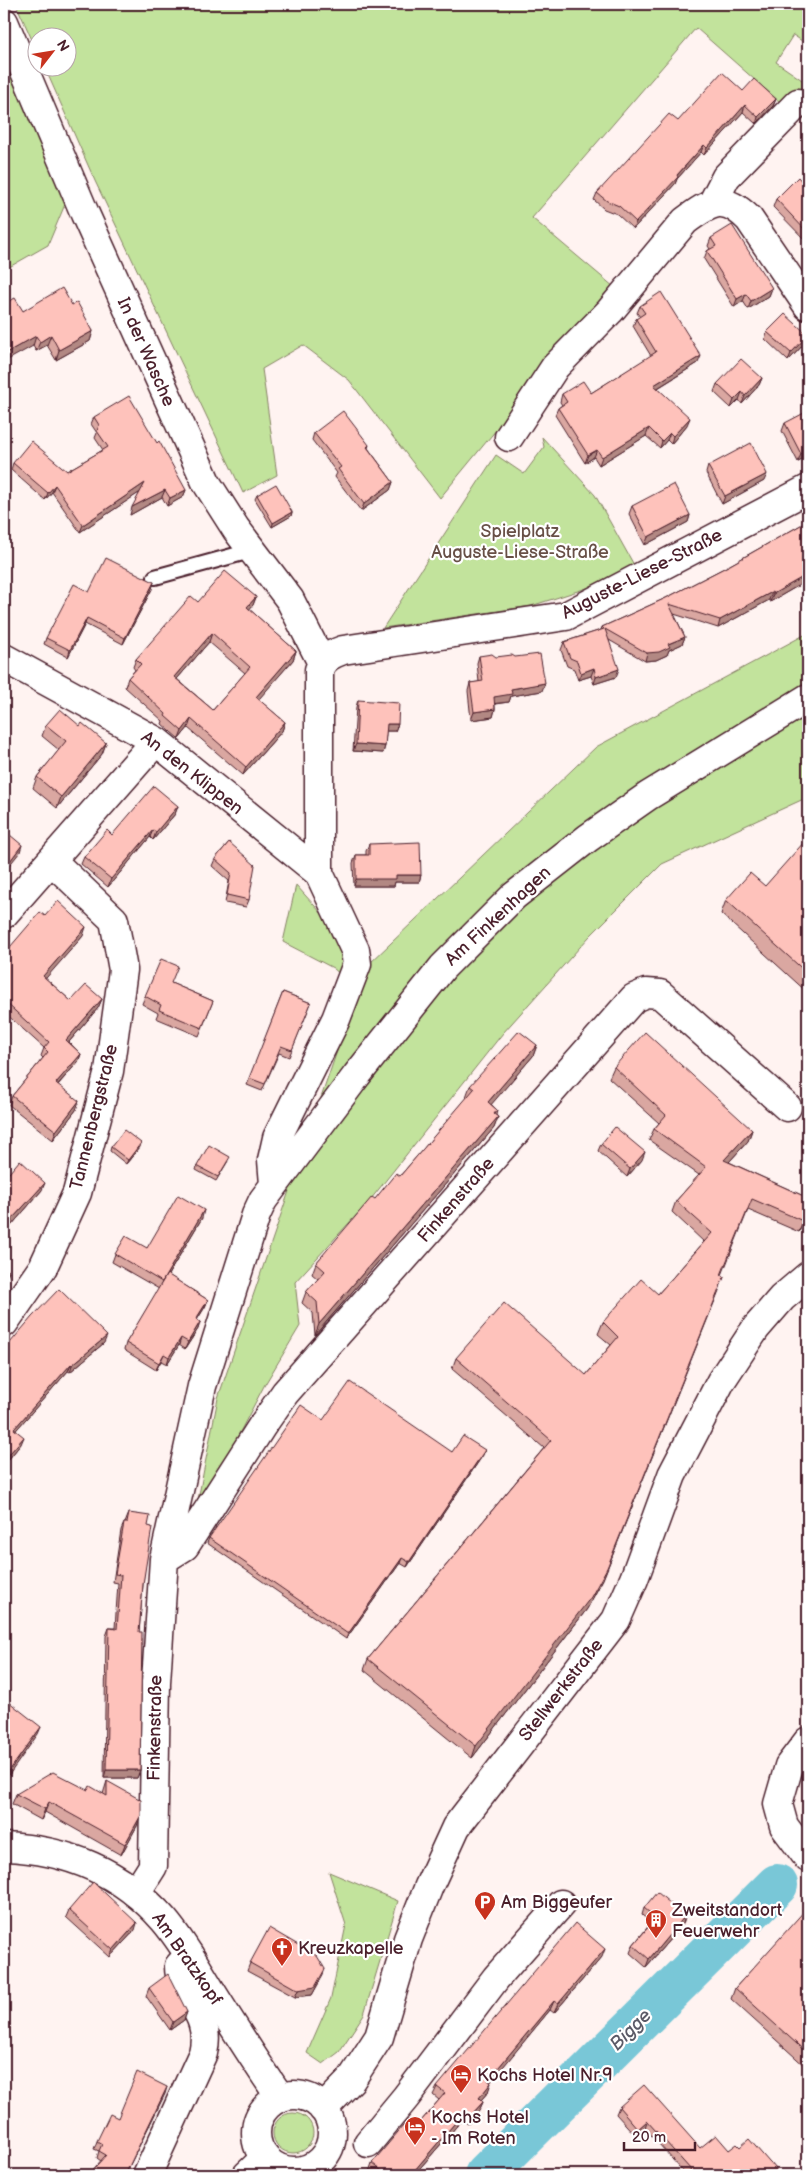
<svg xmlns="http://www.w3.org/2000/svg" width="812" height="2179" font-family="'Balsamiq Sans',sans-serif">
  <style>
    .green { fill: #c2e39c; stroke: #868164 }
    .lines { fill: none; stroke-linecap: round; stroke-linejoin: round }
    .river { stroke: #79c7d7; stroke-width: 42 }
    .lane-casing { stroke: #4a1f2b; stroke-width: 18 }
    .street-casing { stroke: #4a1f2b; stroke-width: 31 }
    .secondary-casing { stroke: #4a1f2b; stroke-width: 31 }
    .lane { stroke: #fff; stroke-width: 14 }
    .street { stroke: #fff; stroke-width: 28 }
    .secondary { stroke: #fff; stroke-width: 28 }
    .wall { fill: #daa7a1; stroke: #4a1f2b; fill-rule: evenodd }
    .shaded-wall { fill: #b28883; stroke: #4a1f2b }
    .building { fill: #fec2bb; stroke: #4a1f2b; fill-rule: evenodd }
    .labels { text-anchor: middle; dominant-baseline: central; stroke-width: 4.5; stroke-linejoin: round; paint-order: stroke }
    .street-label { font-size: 18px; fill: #4a1f2b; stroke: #fff }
    .park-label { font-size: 18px; fill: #685047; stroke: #fff }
    .poi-label { font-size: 18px; fill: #4a1f2b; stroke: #fff; text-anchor: start }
    .water-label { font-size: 19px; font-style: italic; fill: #5a5a67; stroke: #fff }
  </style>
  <rect width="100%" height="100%" fill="#fff3f1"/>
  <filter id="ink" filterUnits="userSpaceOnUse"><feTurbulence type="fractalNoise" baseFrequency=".02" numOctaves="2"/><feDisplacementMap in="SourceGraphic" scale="10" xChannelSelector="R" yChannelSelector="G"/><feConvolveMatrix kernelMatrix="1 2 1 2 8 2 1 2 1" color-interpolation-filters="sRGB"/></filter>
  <g filter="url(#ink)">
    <path class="green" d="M16,4H794L808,11V45L793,35L776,62L805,82L798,103L789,110L696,28L532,218L614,287L440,498L349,380L303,345L262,369L277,475L243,493L95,181L45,68H68V38H38L37,51Z
      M4,39L71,190L48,245L4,270Z
      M542,437L595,495L634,565L587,588L531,606L383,628L496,455L524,474L544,447Z
      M808,633V797L662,864L589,937L503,1033L371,1199L295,1282L300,1326L264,1386L194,1520L218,1398L358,990L333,968L283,942L296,885L368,965L596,747Z
      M329,1872L398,1901L364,2014L339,2052L323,2064L307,2053L331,1998L346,1925Z
      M273 2133a20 20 0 1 1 40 0a20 20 0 1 1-40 0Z"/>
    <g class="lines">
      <path class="river" d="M485,2175L777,1885"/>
      <g class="lane-casing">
        <path id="lane" d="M155,577L254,550"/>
      </g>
      <g class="street-casing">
        <path id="street" d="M4,22L85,214L206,482L236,529L290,600L322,663
          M712,204L726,177L798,103
          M509,437L555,367L610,311L685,221C712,201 724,194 749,219L808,306
          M4,658L156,741L319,873
          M4,914L156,741
          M274,1184L272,1160L277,1138L336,1019L357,964L355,950L319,873V670C323,658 332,654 343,650L566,616L808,489
          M4,1323L43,1267L77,1193L109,1071L123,970L114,920L52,861
          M164,1559L185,1546L262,1426L285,1393L634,998L646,993L660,994L787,1107
          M808,1741L789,1766L778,1804L784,1826L808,1858
          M136,1893L153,1866L156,1682L164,1559L202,1386L256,1215L263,1200L357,1075L443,967L514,896L588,838L648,796L808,698
          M368,2143L406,2097L496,1978L561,1904
          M147,2175L203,2053C213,2011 179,1999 179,1966L189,1955"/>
      </g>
      <g class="secondary-casing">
        <path id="secondary" d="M4,1847C66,1849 122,1872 164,1920C182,1941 196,1966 210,1989C233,2026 256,2062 280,2097
          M256 2133a38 38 0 1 1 76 0a38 38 0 1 1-76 0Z
          M323,2109L351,2080L379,2037L408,1939L429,1886L456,1827L616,1620L634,1579L672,1475L721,1381L756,1328L782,1298L808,1276
          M247,2175L265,2158"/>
      </g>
      <use href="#lane" class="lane"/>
      <use href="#street" class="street"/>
      <use href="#secondary" class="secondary"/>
    </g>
    <path class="wall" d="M743,91L776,99L773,106L756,124L743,112L704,155L701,152L677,179L675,184L633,229L617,214L604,209L594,200L597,193L678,121Z
      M808,180V243L773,207L776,199L804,184Z
      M711,238L772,288L769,296L748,309L743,301L734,307L704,259L707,251L710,249L708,246Z
      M72,305L93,331L90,341L56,360L47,345L36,351L33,346L23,311Z
      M640,306L698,363L658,388L687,425L671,444L667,440L660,448L646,436L599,465L594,457L585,463L555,415L558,408L562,405L560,402L562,394L591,393L651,356L633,326L636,319L640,317L637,313Z
      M767,332L805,343L788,361L765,339Z
      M762,378L759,385L742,404L739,400L731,408L714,392L717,384Z
      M94,417L186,490L183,497L167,506L162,497L130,515L140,492L80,532L52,492L45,500L11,470L13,463L67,471L103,450L95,438L97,433L91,424Z
      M785,423L808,457L798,462L782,431Z
      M314,433L369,445L368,448L393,482L390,490L361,511L335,477L337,473L312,440Z
      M708,466L764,481L722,504L706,473Z
      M257,495L292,512L291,516L272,527L255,499Z
      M632,506L690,515L688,522L645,545L629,514Z
      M808,521V580L770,602L769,600L718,628L674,614L685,637L682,644L669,650L667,655L656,660L645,661L609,640L616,677L594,684L591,676L578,680L574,669L567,666L561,650L564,642L601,630L602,627L666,598L730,565Z
      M152,589L123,644L85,624L68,657L44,644L46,638L89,592Z
      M256,597L253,605L249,609L296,651L293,660L258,699L285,722L282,731L243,775L188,728L179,739L162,724L163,721L125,687L128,678L135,670L133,667L136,659L198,602ZM209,642L245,673L213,710L177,679Z
      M479,656L542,691L511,696L509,702L495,704V709L493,717L471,720L468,691L470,683L479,682L477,663Z
      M358,700L398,724L395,731H386L385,746L383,753L353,751L356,707Z
      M46,725L80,726L106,743L102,754L57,808L33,788L37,777L59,750L42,736Z
      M178,806L175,814L153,840L150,837L108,887L81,864L84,857L112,835Z
      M229,842L249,900L246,907L225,903L229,881L212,866L215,859Z
      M369,844L421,875L419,882H395L394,886H354L353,863L356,855H366V851Z
      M808,844V993L721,914L726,900L765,886Z
      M45,916L83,936L45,978L71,1001L102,999L98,1008L69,1042L81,1054L78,1062L58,1085L76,1110L53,1140L9,1105L12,1096L43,1058L41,1056L44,1048L4,1012V954Z
      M171,983L213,1001L199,1036L156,1018L158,1013L142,1004L145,996Z
      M283,992L311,1003L289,1057L279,1053L262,1091L247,1085Z
      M537,1045L533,1056L491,1104L497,1110L496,1115L498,1117L494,1128L315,1335L313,1313L302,1303L306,1292L318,1279L312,1274L316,1263L375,1199L400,1176L467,1098L466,1097L470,1086Z
      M614,1067L752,1130L748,1141L729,1162L808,1198V1211L799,1232L748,1210L722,1275L720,1288L603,1579L587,1609L472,1758L364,1670L368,1659L544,1448L452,1369L456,1358L586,1375L611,1345L598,1334L603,1322L658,1294L704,1242L672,1212L676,1201L699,1175L649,1140L654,1129L659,1123L609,1078Z
      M141,1143L140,1147L126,1164L110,1151L111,1147Z
      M601,1144L642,1160L627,1177L598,1151Z
      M228,1161L216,1181L196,1170L197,1166Z
      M4,1179L42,1190L10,1227L4,1222Z
      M202,1218L168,1275L208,1300L205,1307L197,1320L200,1322L198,1329L185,1349L179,1345L167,1364L161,1361L156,1370L124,1350L126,1343L159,1289L112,1262L115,1254L147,1248Z
      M104,1343L70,1372L68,1371L16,1430L21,1444L8,1460L4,1456V1350Z
      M323,1420L452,1452L485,1450L483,1455L407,1567L400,1563L346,1639L207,1543L209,1538Z
      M129,1513L148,1526L139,1632L140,1770L137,1778H104L106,1636L109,1628H115L118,1583L113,1582L121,1530L124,1523H125Z
      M107,1781L137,1826L121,1855L45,1812L41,1820L12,1804L16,1794L88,1790L103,1794Z
      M644,1908L685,1916L683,1924L646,1967L630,1953L633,1945L651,1923L642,1915Z
      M808,1909V2067L807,2068L731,1999L735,1988Z
      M69,1910L135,1930L110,1957L66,1917Z
      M602,1957L554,2013L550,2010L490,2082L488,2092L481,2100L483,2102L479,2111L468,2124L462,2120L414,2175H373L369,2172L372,2163L416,2127L439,2100L433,2095L437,2087Z
      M250,1963L322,1977L312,1995L295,1997L247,1971Z
      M149,1988L187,2012L184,2020L170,2030L146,1996Z
      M165,2094L101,2161L97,2158L99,2151L94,2149L97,2141L118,2118Z
      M619,2107L700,2148L729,2150L740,2147L776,2170L775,2175H685H686L645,2128L636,2136L616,2114Z"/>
    <path class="shaded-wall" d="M776,99L773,106L756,124L758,117Z
      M745,105L743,112L704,155L707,148Z
      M704,145L701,152L677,179L675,184L633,229L636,222Z
      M772,288L769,296L748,309L751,301Z
      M746,294L743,301L734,307L737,299Z
      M93,331L90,341L56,360L59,350Z
      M51,335L47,345L36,351L40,342Z
      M808,335L805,343L788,361L791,353Z
      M36,336L33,346L4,362V354Z
      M701,356L698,363L651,392L654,385Z
      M762,378L759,385L742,404L745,396Z
      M742,392L739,400L731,408L734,400Z
      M690,418L687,425L671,444L673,436Z
      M649,428L646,436L599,465L602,457Z
      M670,433L667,440L660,448L662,441Z
      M597,450L594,457L585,463L588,455Z
      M808,450V457L798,462L801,454Z
      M767,474L764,481L722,504L725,496Z
      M393,482L390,490L361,511L364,504Z
      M145,483L142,491L80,532L83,525Z
      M55,485L52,492L45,500L48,493Z
      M165,490L162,497L130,515L132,507Z
      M186,490L183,497L167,506L170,498Z
      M292,512L291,516L272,527L273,523Z
      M690,515L688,522L645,545L648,537Z
      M808,574V580L770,602L773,594Z
      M154,582L152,589L123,644L125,638Z
      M772,592L769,600L718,628L720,620Z
      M256,597L253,605L244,616L247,607Z
      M87,618L85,624L68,657L70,650Z
      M212,633L209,642L171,686L174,677Z
      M685,637L682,644L669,650L667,655L656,660L645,661L647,653Z
      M296,651L293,660L253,706L256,697Z
      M594,668L591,676L578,680L581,673Z
      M619,669L616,677L594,684L596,677Z
      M545,683L542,691L511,696L509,702L491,704L494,697L511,689Z
      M495,709L493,717L471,720L474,712Z
      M191,719L188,728L179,739L182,731Z
      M285,722L282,731L243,775L246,767Z
      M387,724H398L395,731H384Z
      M106,743L102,754L57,808L61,797Z
      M356,744L385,746L383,753L353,751Z
      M178,806L175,814L153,840L156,832Z
      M153,830L150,837L108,887L111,879Z
      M22,845L20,852L4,872V869Z
      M396,875H421L419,882H395L394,886H354L356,879Z
      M86,927L83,936L40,985L43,976Z
      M102,999L98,1008L63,1049L66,1040Z
      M537,1045L533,1056L484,1113L488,1102Z
      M81,1054L78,1062L52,1091L56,1083Z
      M79,1101L76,1110L53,1140L56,1131Z
      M498,1117L494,1128L315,1335L319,1324Z
      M752,1130L748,1141L720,1172L724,1160Z
      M141,1143L140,1147L126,1164L128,1160Z
      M645,1152L642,1160L627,1177L630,1169Z
      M45,1183L42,1190L10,1227L12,1219Z
      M808,1209V1211L799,1232L803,1221Z
      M204,1210L202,1218L159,1290L162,1282Z
      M9,1271L7,1278L4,1283V1279Z
      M724,1277L603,1579L587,1609L472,1758L476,1746Z
      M208,1300L205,1307L193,1326L196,1319Z
      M200,1322L198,1329L185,1349L188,1342Z
      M107,1336L104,1343L70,1372L72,1365Z
      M181,1338L179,1345L167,1364L169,1357Z
      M164,1354L161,1361L156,1370L159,1363Z
      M71,1364L68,1371L11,1436L14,1429Z
      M24,1437L21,1444L8,1460L10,1453Z
      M485,1450L483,1455L407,1567L409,1562Z
      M402,1558L400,1563L346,1639L348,1634Z
      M41,1727L38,1734L4,1782V1778Z
      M106,1770H140L137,1778H104Z
      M49,1802L45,1812L41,1820L45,1809Z
      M141,1815L137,1826L121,1855L125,1844Z
      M685,1916L683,1924L646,1967L649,1959Z
      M137,1923L135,1930L110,1957L113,1950Z
      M605,1949L602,1957L554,2013L558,2004Z
      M325,1969L322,1977L312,1995L295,1997L298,1990Z
      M554,2001L550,2010L485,2089L488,2080Z
      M187,2012L184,2020L170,2030L173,2022Z
      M491,2083L488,2092L475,2107L479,2098Z
      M167,2087L165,2094L125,2175Z
      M483,2102L479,2111L468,2124L471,2115Z
      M465,2111L462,2120L414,2175H412L414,2171Z
      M647,2121L645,2128L636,2136L638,2129Z"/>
    <path class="building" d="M722,72L743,91L754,79L776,99L758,117L745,105L707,148L704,145L677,175L678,177L636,222L619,206L607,201L597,193L669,114L678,121Z
      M798,177L804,184L808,180V233L776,199Z
      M732,225L772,288L751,301L746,294L737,299L707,251L716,246L711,238Z
      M62,288L72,305L77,302L93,331L59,350L51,335L40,342L36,336L4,354V304L15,298L23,311Z
      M661,292L701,356L654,385L690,418L673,436L670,433L662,441L649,428L602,457L597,450L588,455L558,408L567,402L562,394L583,381L591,393L656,352L636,319L645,313L640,306Z
      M785,314L808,335L791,353L767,332Z
      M741,359L762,378L745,396L742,392L734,400L717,384Z
      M129,396L157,443L159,441L186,490L170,498L165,490L132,507L145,483L83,525L55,485L48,493L13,463L31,441L67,471L108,447L97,431L99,425L94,417Z
      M343,411L369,445L367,447L393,482L364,504L338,469L341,467L314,433Z
      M808,411V450L801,454L785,423Z
      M751,443L767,474L725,496L708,466Z
      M276,484L292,512L273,523L257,495Z
      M674,484L690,515L648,537L632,506Z
      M808,521V574L773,594L772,592L720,620L669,604L685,637L668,644L670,647L659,652L647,653L605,629L619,669L596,677L594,668L581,673L577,661L570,658L564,642L604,629L602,627L666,598L730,565Z
      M106,558L154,582L125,638L87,618L70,650L46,638L74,584L89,592Z
      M225,571L256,597L247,607L296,651L256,697L285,722L246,767L191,719L182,731L165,716L166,714L128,678L141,664L136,659L191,596L198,602ZM212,633L250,667L213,710L174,677Z
      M492,654L496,657L512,655L515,657L540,654L545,683L511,689L512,694L494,697L495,709L474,712L470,683L483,681L479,656Z
      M358,700L399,703L398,724H387L385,746L356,744Z
      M60,709L80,726L82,723L106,743L61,797L37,777L66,741L46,725Z
      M154,786L178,806L156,832L153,830L111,879L84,857L107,830L112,835Z
      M4,830L22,845L4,869Z
      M805,841L808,844V974L726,900L750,873L765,886Z
      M229,842L255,865L249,900L227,895L231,873L215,859Z
      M420,842L421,875H396V879H356V855H369V844Z
      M58,901L86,927L43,976L71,1001L86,985L102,999L66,1040L81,1054L56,1083L79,1101L56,1131L12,1096L48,1052L44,1048L49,1042L4,1001V954L40,912L45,916Z
      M161,959L178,966L171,983L213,1001L202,1028L159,1010L161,1005L145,996Z
      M283,992L311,1003L292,1050L281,1046L265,1084L249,1078Z
      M519,1031L537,1045L488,1102L497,1110L494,1114L498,1117L319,1324L317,1302L306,1292L325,1271L316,1263L372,1197L375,1199L396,1173L400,1176L474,1089L470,1086Z
      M645,1032L752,1130L724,1160L808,1198V1209L803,1221L752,1199L721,1275L724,1277L607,1568L591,1597L476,1746L368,1659L551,1440L456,1358L504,1303L586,1375L618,1337L603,1322L641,1279L658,1294L712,1233L676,1201L706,1167L654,1129L666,1115L614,1067Z
      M615,1127L645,1152L630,1169L601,1144Z
      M124,1130L141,1143L128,1160L111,1147Z
      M209,1145L230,1157L218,1177L197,1166Z
      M20,1160L45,1183L12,1219L4,1212V1179Z
      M178,1195L204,1210L162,1282L115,1254L126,1236L147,1248Z
      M4,1267L9,1271L4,1279Z
      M167,1274L208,1300L196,1319L200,1322L188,1342L181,1338L169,1357L164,1354L159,1363L126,1343Z
      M59,1289L107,1336L72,1365L71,1364L14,1429L24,1437L10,1453L4,1447V1350L32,1317Z
      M350,1382L452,1452L463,1436L485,1450L409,1562L402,1558L348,1634L209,1538L301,1405L323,1420Z
      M129,1513L150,1516L148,1526L152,1527L143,1584L139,1632H142L140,1770H106L109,1628L117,1629L121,1575L115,1574L124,1523H127Z
      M4,1698L41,1727L4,1778Z
      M53,1772L88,1790L90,1786L107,1796V1781L141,1800V1815L125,1844L49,1802L45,1809L16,1794Z
      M93,1882L137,1923L113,1950L69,1910Z
      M657,1892L685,1916L649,1959L633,1945L656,1918L644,1908Z
      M807,1908L808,1909V2054L735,1988Z
      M575,1923L605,1949L558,2004L554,2001L488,2080L491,2083L479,2098L483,2102L471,2115L465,2111L414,2171L412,2169L407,2175H387L372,2163L408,2120L416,2127L445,2093L437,2087Z
      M269,1928L317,1956L325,1969L315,1987L298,1990L250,1963Z
      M168,1974L187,2012L173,2022L149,1988Z
      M137,2072L167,2087L125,2175H88L106,2155L99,2151L102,2144L97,2141L110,2114L118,2118Z
      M644,2085L700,2148L716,2135L729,2150L737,2144L740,2147L749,2139L776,2170L771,2175H685L691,2170L647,2121L638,2129L619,2107Z"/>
  </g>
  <defs>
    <g id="parking-pin" transform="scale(1.125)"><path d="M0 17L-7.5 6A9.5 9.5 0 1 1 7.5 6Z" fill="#c8321e" stroke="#fff"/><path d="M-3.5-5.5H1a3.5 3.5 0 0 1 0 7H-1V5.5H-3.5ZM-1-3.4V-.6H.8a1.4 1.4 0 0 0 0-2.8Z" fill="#fff"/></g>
    <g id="building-pin" transform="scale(1.125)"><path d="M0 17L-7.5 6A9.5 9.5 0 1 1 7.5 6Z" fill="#c8321e" stroke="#fff"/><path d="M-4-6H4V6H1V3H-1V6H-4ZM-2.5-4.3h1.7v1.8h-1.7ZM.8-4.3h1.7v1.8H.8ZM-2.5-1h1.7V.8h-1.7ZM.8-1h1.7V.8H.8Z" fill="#fff"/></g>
    <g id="church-pin" transform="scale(1.125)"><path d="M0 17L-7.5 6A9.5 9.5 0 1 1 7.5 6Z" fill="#c8321e" stroke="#fff"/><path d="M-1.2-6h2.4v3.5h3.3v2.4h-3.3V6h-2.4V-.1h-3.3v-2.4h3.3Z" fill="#fff"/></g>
    <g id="hotel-pin" transform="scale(1.125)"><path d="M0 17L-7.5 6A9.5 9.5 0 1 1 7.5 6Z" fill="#c8321e" stroke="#fff"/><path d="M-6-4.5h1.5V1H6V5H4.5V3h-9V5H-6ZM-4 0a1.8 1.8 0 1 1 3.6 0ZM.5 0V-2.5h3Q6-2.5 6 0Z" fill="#fff"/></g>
  </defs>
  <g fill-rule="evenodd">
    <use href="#parking-pin" x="485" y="1902"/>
    <use href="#building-pin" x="656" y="1920"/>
    <use href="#church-pin" x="282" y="1948"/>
    <use href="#hotel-pin" x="461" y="2075"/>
    <use href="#hotel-pin" x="415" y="2127"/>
  </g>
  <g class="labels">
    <g class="street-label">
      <text transform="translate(146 352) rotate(66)">In der Wasche</text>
      <text transform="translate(642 574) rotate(-27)">Auguste-Liese-Straße</text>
      <text transform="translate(192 773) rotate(38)">An den Klippen</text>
      <text transform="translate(498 916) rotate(-43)">Am Finkenhagen</text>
      <text transform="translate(94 1117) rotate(-76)">Tannenbergstraße</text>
      <text transform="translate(456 1200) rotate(-49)">Finkenstraße</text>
      <text transform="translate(561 1690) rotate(-52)">Stellwerkstraße</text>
      <text transform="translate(155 1728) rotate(-89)">Finkenstraße</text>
      <text transform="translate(187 1959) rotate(55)">Am Bratzkopf</text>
    </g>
    <g class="park-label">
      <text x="520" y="531">Spielplatz<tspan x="520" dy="21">Auguste-Liese-Straße</tspan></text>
    </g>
    <g class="poi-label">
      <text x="501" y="1902">Am Biggeufer</text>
      <text x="672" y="1910">Zweitstandort<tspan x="672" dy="21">Feuerwehr</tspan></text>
      <text x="298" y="1948">Kreuzkapelle</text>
      <text x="477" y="2075">Kochs Hotel Nr.9</text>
      <text x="431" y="2117">Kochs Hotel<tspan x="431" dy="21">- Im Roten</tspan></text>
    </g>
    <g class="water-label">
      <text transform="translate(631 2030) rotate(-45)">Bigge</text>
    </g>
  </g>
  <rect width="812" height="2179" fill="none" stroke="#fff" stroke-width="20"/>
  <rect x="10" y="10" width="792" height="2159" fill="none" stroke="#4a1f2b" stroke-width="2" filter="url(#ink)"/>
  <g transform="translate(52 52) rotate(59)"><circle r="24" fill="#ffffff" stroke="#b7a5aa"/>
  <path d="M0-4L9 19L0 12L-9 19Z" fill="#c8321e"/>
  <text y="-8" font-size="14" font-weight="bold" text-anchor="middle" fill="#4a1f2b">N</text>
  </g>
  <path d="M624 2142v8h71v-8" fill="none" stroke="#4a1f2b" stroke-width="2.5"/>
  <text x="632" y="2142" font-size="15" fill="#4a1f2b" stroke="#ffffff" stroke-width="4" paint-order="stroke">20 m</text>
</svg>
